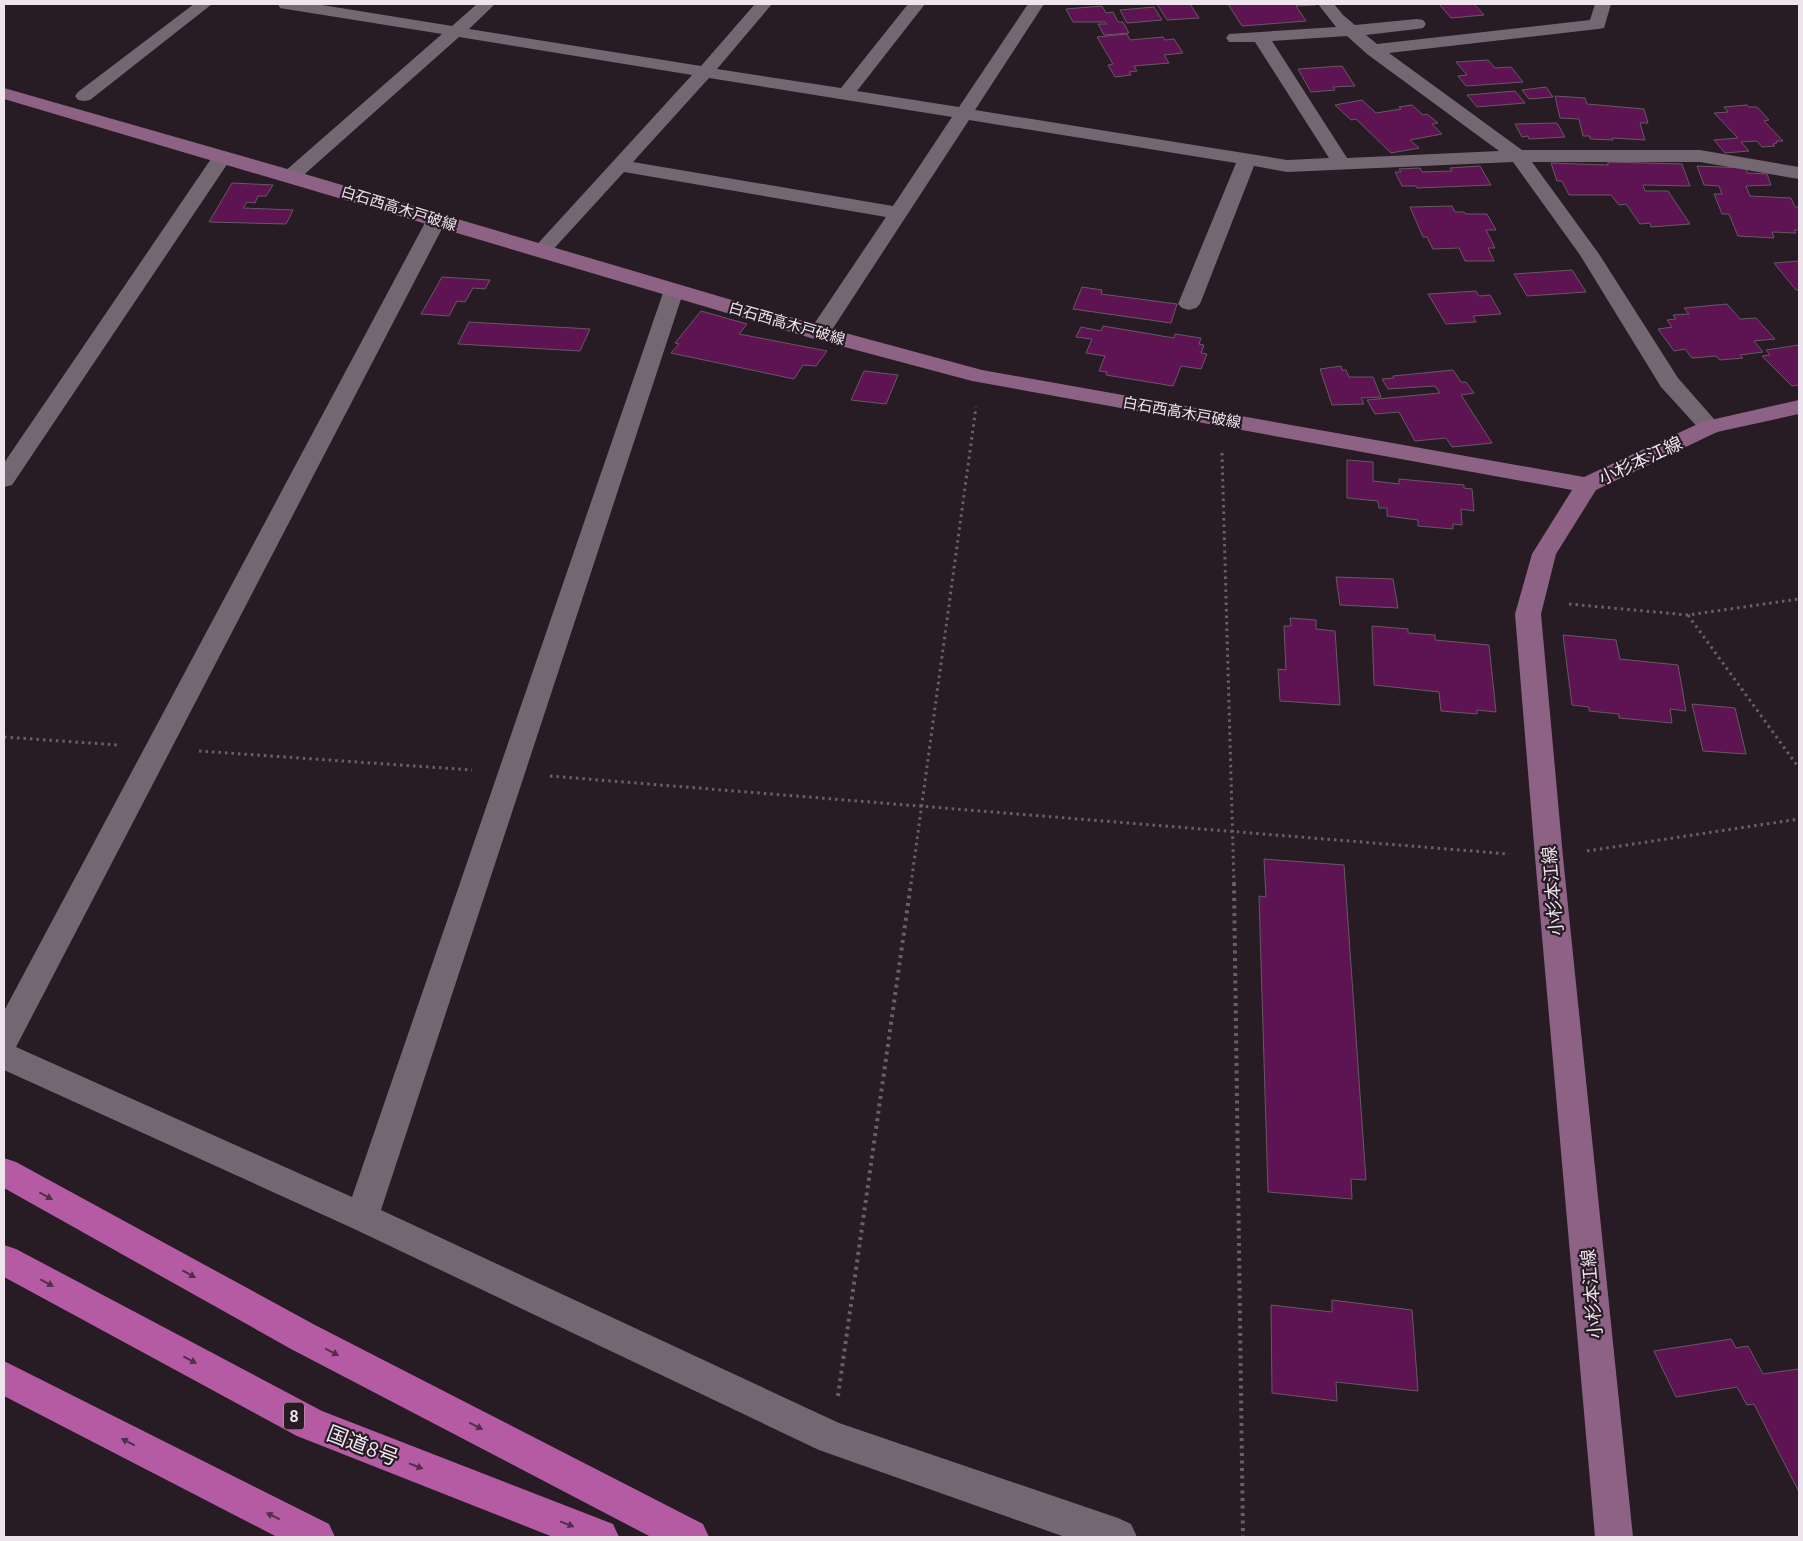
<svg xmlns="http://www.w3.org/2000/svg" width="1803" height="1541" font-family="Ubuntu,'Noto Sans JP',sans-serif">
  <style>
    .building { fill: #5e1352; stroke: #675963 }
    .lines { fill: none; stroke-linecap: round; stroke-linejoin: round }
    .path-far1 { stroke: #6a5f67; stroke-width: 3; stroke-dasharray: 2.5 4; stroke-linecap: butt }
    .path { stroke: #6a5f67; stroke-width: 4; stroke-dasharray: 3 4.5; stroke-linecap: butt }
    .minor { fill: #756771; fill-rule: evenodd }
    .secondary { fill: #8d6284; fill-rule: evenodd }
    .trunk { fill: #b45ba4; fill-rule: evenodd }
    .oneway { fill: #512e4a }
    .labels { text-anchor: middle; dominant-baseline: central; stroke-width: 4.5; stroke-linejoin: round; paint-order: stroke }
    .far-street-label { font-size: 15px; fill: #ede5eb; stroke: #271b24 }
    .shield { fill: #271b24; stroke: #b2a8af; stroke-width: 1 }
    .shield-label { font-size: 16px; font-weight: bold; fill: #ede5eb }
    .street-label { font-size: 18px; fill: #ede5eb; stroke: #271b24 }
    .near-street-label { font-size: 21px; fill: #ede5eb; stroke: #271b24 }
  </style>
  <rect width="100%" height="100%" fill="#271b24"/>
  <path class="building" d="M1157,4H1190L1199,18L1167,20Z
    M1228,4H1315L1316,5L1296,6L1306,21L1242,26Z
    M1439,4H1474L1484,15L1451,18Z
    M1102,6L1106,13L1113,12L1118,22H1123L1129,33L1104,35L1098,24H1107L1105,22H1073L1066,9Z
    M1154,7L1162,20L1127,23L1120,10Z
    M1127,34L1130,40L1163,37L1165,40L1174,39L1183,53L1164,55L1169,63L1134,66L1137,71L1129,72L1131,75L1115,77L1108,65L1113,64L1097,37Z
    M1488,60L1495,68L1511,67L1523,82L1466,86L1458,76L1467,75L1456,62Z
    M1342,66L1355,86L1333,87L1335,90L1311,92L1298,69Z
    M1546,87L1553,97L1529,99L1522,90Z
    M1515,91L1525,103L1477,107L1467,95Z
    M1555,96L1585,98L1587,104L1644,109L1648,123H1640L1645,140L1612,138L1613,140L1590,139V136H1583L1579,119L1560,118Z
    M1362,100L1376,113L1401,109L1399,107L1412,105L1423,115L1427,114L1438,123L1432,124L1442,134L1410,140L1419,148L1391,153L1356,119L1351,120L1335,105Z
    M1747,105L1749,107H1757L1769,120L1764,121L1783,141H1776L1777,143L1773,144L1775,146L1762,147L1757,141L1741,142L1749,151L1725,153L1714,140L1738,138L1714,113L1728,112L1724,107Z
    M1557,123L1565,137L1529,139L1528,136L1522,137L1515,124Z
    M1608,162L1682,164L1690,186L1643,185L1645,191H1668L1690,224L1651,227L1650,223L1640,224L1626,204L1619,205L1611,195H1569L1562,181H1557L1551,163L1608,165Z
    M1480,166L1491,185L1417,188L1416,186H1402L1395,172H1401L1399,169L1420,168L1422,172L1452,171L1450,168Z
    M1697,166L1746,168L1747,173L1767,174L1771,185L1746,186L1750,196L1791,198L1795,207H1799V230H1794L1796,233L1772,232L1774,238L1738,236L1729,214H1722L1714,194H1722L1719,186L1704,185Z
    M232,183L273,185L266,196H258L255,203L247,202L243,208L293,210L286,224L209,222Z
    M1452,206L1455,212H1464L1466,214H1487L1496,230H1486L1495,248H1488L1494,261H1465L1459,248L1433,249L1427,237H1423L1410,207Z
    M1799,261V290H1796L1774,263Z
    M1572,270L1586,292L1527,296L1514,274Z
    M442,277L490,280L485,289L473,288L465,302L457,301L449,316L421,314Z
    M1082,287L1102,290L1101,294L1177,304L1171,323L1073,309Z
    M1476,291L1479,296L1490,295L1501,314L1473,316L1476,322L1446,324L1428,294Z
    M1727,304L1740,319L1756,318L1775,339L1754,341L1763,352L1740,355L1743,358L1720,360L1716,356L1692,358L1685,349L1674,351L1658,329L1672,327L1667,320L1676,319L1673,315L1689,314L1684,308Z
    M701,311L747,324L739,334L827,351L816,366L803,365L794,379L671,353L679,344L675,343Z
    M469,322L590,329L580,351L458,344Z
    M1103,326L1174,338L1175,334L1201,338L1199,344L1204,345L1201,353L1207,354L1201,369L1181,366L1173,386L1106,375L1107,372L1099,371L1105,356L1086,353L1092,339L1076,337L1081,327L1101,331Z
    M1799,345V385L1792,386L1762,356L1770,355L1766,350Z
    M1341,366L1342,370H1346L1349,377H1373L1381,397L1361,398L1364,404L1332,405L1320,369Z
    M1453,370L1461,382H1466L1474,393L1461,395L1492,443L1452,447L1446,438L1415,441L1399,412L1375,414L1367,400L1440,393L1435,386L1388,389L1382,379L1394,378L1393,376Z
    M864,371L898,375L886,404L851,400Z
    M1347,460L1373,462V481L1399,484V479L1464,485V488L1472,489L1474,511L1461,509L1462,525L1453,524V529L1418,526V520L1387,516V508H1379L1378,501L1347,498Z
    M1336,577L1393,579L1398,608L1340,605Z
    M1290,618L1316,620V629L1335,631L1340,705L1280,701L1278,669L1286,670L1284,626H1291Z
    M1372,626L1408,629V633L1435,635V640L1489,645L1496,712L1477,710V714L1441,711L1439,692L1374,685Z
    M1563,635L1616,640L1620,659L1678,665L1686,711L1670,709L1672,723L1619,718V714L1589,711V707L1572,705Z
    M1692,704L1735,708L1746,754L1703,751Z
    M1264,859L1344,865L1366,1180L1351,1179L1352,1199L1268,1192L1259,896L1266,897Z
    M1332,1300L1412,1310L1418,1391L1336,1382L1337,1401L1272,1393L1271,1305L1332,1312Z
    M1731,1339L1736,1348L1748,1346L1763,1374L1798,1369L1799,1373V1492L1754,1404L1747,1405L1737,1387L1676,1397L1654,1351Z"/>
  <g class="lines">
    <path class="path-far1" d="M1222,453L1234,884
      M1569,604L1688,615L1799,599
      M1688,615L1799,768
      M4,737L118,745
      M199,751L472,770
      M550,776L1509,854
      M1587,851L1799,819
      M911,884L976,407"/>
    <path class="path" d="M1234,883L1243,1537
      M838,1396L911,883"/>
    <path class="minor" d="M194,4H212L90,100L84,101L78,100L75,96L78,92Z
      M278,4H316L452,26L477,4H495L469,29L701,66L755,4H772L717,69L841,88L908,4H925L857,91L959,107L1028,4H1044L975,110L1287,160L1329,158L1255,42H1229L1226,38L1229,34L1336,27L1318,4H1334L1343,15L1355,25L1417,19L1423,20L1426,24L1423,28L1417,29L1366,35L1377,44L1590,20L1595,4H1611L1604,28L1598,29L1389,53L1522,150H1700L1799,167V179L1700,162H1532L1599,254L1678,378L1721,427L1718,432L1710,434L1702,432L1661,387L1580,255L1513,162L1287,172L1254,166L1200,304L1196,308L1189,310L1182,308L1178,304L1236,163L969,120L830,333L827,338L819,339L811,338L808,333L886,217L624,172L549,254L542,256L535,254L532,250L692,75L459,37L298,180L291,182L284,180L281,176L284,172L442,34L286,9L280,8ZM1347,36L1367,54L1499,151L1347,158L1272,41ZM709,78L952,117L893,206L633,162Z
      M222,151L229,153L232,157L12,485L4,487V463L215,153Z
      M437,213L444,215L447,219L16,1047L352,1197L664,290L667,286L674,284L681,286L684,290L381,1210L839,1423L1118,1518L1131,1524L1137,1537H1065L819,1450L350,1227L4,1070V1011L427,219L430,215Z"/>
    <path class="secondary" d="M4,88L298,172L827,328L982,370L1584,477L1702,422L1799,400V414L1717,432L1596,490L1556,554L1541,614L1563,857L1633,1537H1595L1535,857L1515,614L1532,554L1572,490L972,381L811,338L4,99Z"/>
    <path class="trunk" d="M4,1158L16,1162L315,1325L703,1524L709,1537H651L291,1349L4,1188Z
      M4,1245L16,1249L322,1411L613,1524L619,1537H553L297,1436L4,1277Z
      M4,1361L329,1524L335,1537H277L4,1396Z"/>
  </g>
  <defs><path id="oneway-solid" d="M-6-.8H1V-3.2L6.5 0L1 3.2V.8H-6Z" transform="scale(1.25)"/></defs>
  <g class="oneway">
    <use href="#oneway-solid" transform="translate(46 1196) rotate(29)"/>
    <use href="#oneway-solid" transform="translate(189 1274) rotate(29)"/>
    <use href="#oneway-solid" transform="translate(47 1283) rotate(28)"/>
    <use href="#oneway-solid" transform="translate(332 1352) rotate(27)"/>
    <use href="#oneway-solid" transform="translate(190 1360) rotate(28)"/>
    <use href="#oneway-solid" transform="translate(476 1426) rotate(27)"/>
    <use href="#oneway-solid" transform="translate(128 1442) rotate(-153)"/>
    <use href="#oneway-solid" transform="translate(416 1466) rotate(21)"/>
    <use href="#oneway-solid" transform="translate(273 1516) rotate(-154)"/>
    <use href="#oneway-solid" transform="translate(567 1524) rotate(21)"/>
  </g>
  <g class="labels">
    <g class="far-street-label">
      <text transform="translate(399 208) rotate(17)">白石西高木戸破線</text>
      <text transform="translate(787 323) rotate(16)">白石西高木戸破線</text>
      <text transform="translate(1182 412) rotate(10)">白石西高木戸破線</text>
    </g>
    <rect class="shield" x="284" y="1402.5" width="20" height="27" rx="4"/>
    <g class="shield-label">
      <text x="294" y="1416">8</text>
    </g>
    <g class="street-label">
      <text transform="translate(1640 460) rotate(-25)">小杉本江線</text>
      <text transform="translate(1552 891) rotate(-95)">小杉本江線</text>
      <text transform="translate(1591 1294) rotate(-95)">小杉本江線</text>
    </g>
    <g class="near-street-label">
      <text transform="translate(363 1445) rotate(21)">国道8号</text>
    </g>
  </g>
  <rect width="1803" height="1541" fill="none" stroke="#ede5eb" stroke-width="10"/>
</svg>
